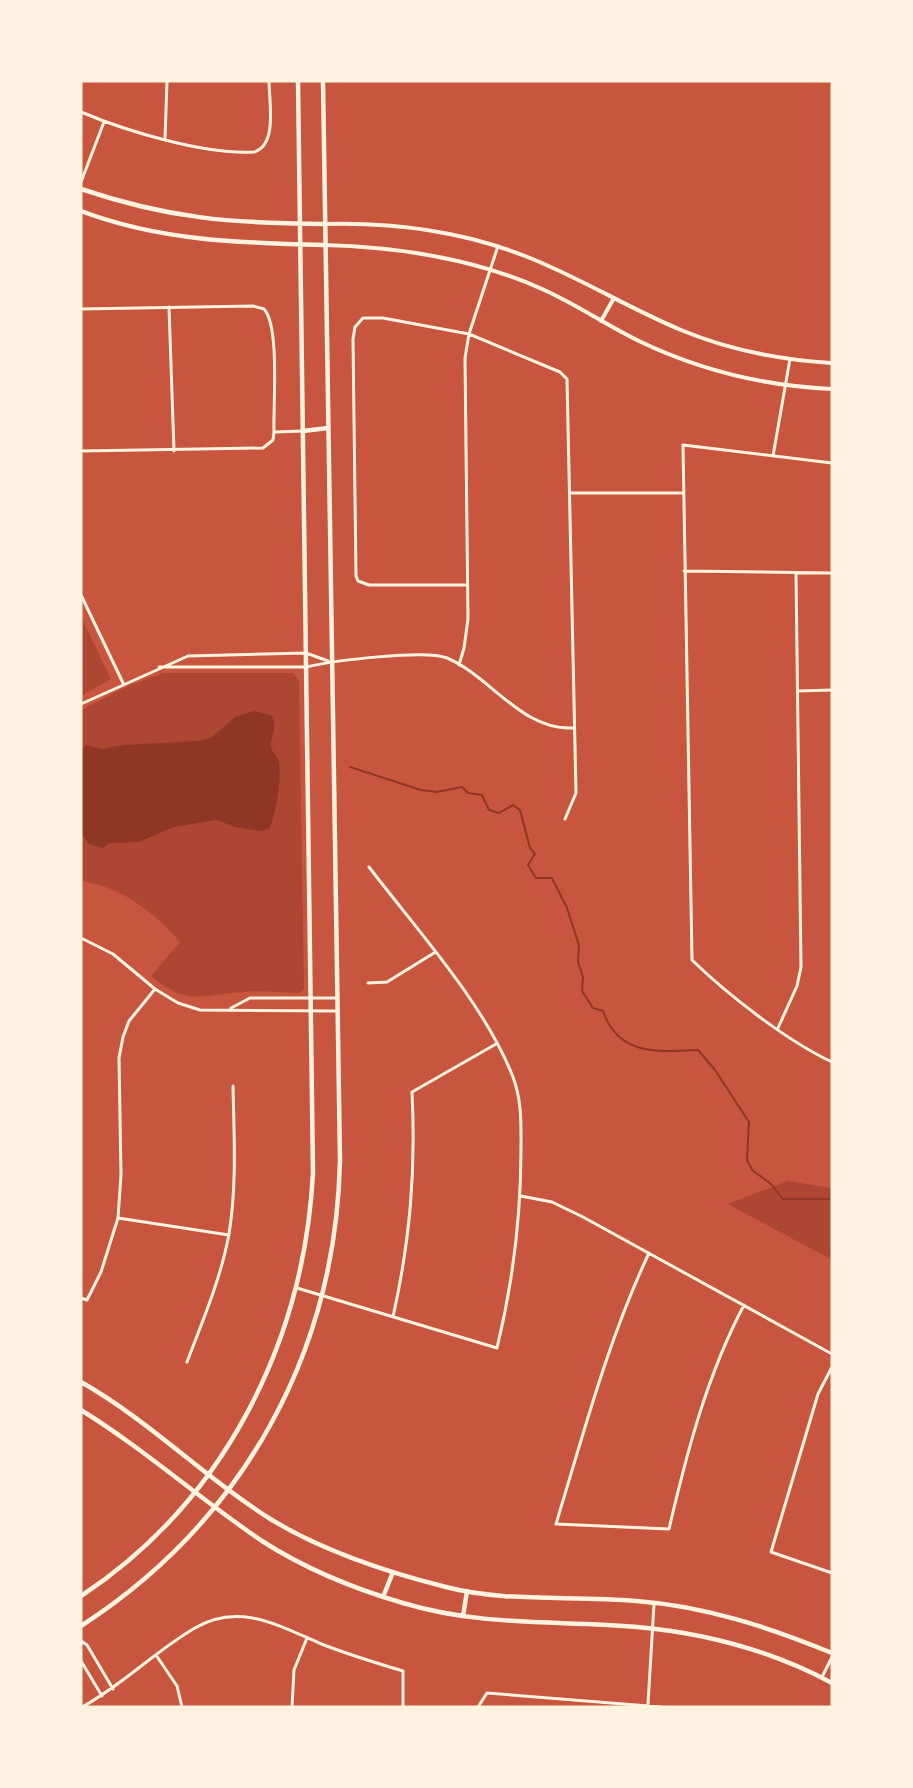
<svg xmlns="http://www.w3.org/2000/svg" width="913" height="1788" font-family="Jost,sans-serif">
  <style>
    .green { fill: #ae4732 }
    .water { fill: #8f3625 }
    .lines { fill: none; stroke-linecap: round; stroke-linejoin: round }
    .stream { stroke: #8f3625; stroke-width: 2 }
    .minor { stroke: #fff3e0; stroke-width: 3 }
    .tertiary { stroke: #fff3e0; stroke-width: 4 }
    .secondary { stroke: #fff3e0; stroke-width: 4.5 }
  </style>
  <rect width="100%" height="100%" fill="#c8553d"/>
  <path class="green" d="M81,617L111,679L81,696Z
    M163,673H293L299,681L304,989L299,993C280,993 261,990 243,992C200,995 187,1006 151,976L180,942C154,912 122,887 81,881V710L128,686Z
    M788,1181L832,1188V1260L728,1204Z"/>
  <path class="water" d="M254,711L271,715C279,726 270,735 271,747C272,752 276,754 278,759C283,773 276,816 269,829L260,831L235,827L217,820L174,827L139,842L109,843L103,848L89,844L81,833V762L82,750L86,745L101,749L124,745L198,741L211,738L235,717Z"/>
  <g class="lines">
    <path class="stream" d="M350,767L421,790L437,792L462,787L468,793L482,795L489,810L499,813L513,805L520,810L530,848L535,854L528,865L536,878H552L567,908L579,945L578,962L583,977L582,991L593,1008L603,1011C618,1056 658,1052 698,1050L715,1070L749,1122L747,1160L752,1170L771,1184L783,1199H832"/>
    <path class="minor" d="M81,112C126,131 205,155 254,152C278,145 269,101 269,81
      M165,139L167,81
      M81,182L104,122
      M169,307L174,451
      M81,309L253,306L264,309C280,326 273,405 274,432L273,440L263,448L81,451
      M275,432L303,431
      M773,456L790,359
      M832,463L683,445L692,960C728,995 787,1041 832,1062
      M570,493H683
      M684,571L832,573
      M467,585H369L358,581L356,576L353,339L355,327L363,318H383L469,334L560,372L567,379L576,793L565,819
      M81,595L123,683
      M459,665L464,648L468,619L465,358L469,334L498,246
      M159,667H306C332,661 425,649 447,658C490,676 522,731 573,728
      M798,691L832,690
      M81,704L188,656L306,653L328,661
      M81,938L113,954L155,989L178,1003L200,1010L336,1011
      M368,983L387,982L434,953
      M231,1008L250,998H336
      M778,1028L797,986L801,967L796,573
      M521,1196L552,1202L583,1217L832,1354
      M118,1218L229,1235
      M649,1253C608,1340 584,1432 556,1524L669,1529C687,1452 707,1375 744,1305
      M297,1288L497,1348C513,1282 521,1217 521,1149C521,1124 522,1101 513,1077C484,1003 417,930 369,867
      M81,1298L87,1300L101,1272L118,1218L121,1175L119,1058L123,1037L129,1021L155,989
      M393,1317C410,1240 416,1171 412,1092L496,1044
      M187,1362C203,1320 221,1278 229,1234C237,1185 234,1135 233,1086
      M832,1367L818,1394L771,1552L832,1573
      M81,1641L87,1645L113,1689
      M156,1655L177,1686L182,1707
      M81,1661L102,1696
      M822,1677L832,1657
      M648,1704L654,1604
      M82,1707C123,1685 155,1651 195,1628C240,1601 281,1627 324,1645C350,1655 376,1663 403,1671V1707
      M292,1707L294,1670L307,1638
      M478,1707L487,1693L661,1707"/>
    <path class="tertiary" d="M324,224C393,222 461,231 525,256C579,277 628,308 681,330C729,350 781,360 832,363
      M325,245C400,247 473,258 542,289C576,304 606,325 639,341C699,370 765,386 832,389
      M601,321L614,298"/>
    <path class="secondary" d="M81,189C170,219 231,223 324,224
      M81,211C160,241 241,243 324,245
      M303,431L328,428
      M81,1382C150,1421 206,1479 272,1520C325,1552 386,1572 446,1587C508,1603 572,1595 636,1601C704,1606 769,1627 832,1653
      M81,1410C144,1449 200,1499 262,1541C304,1568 355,1589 403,1603C483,1627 556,1620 637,1627C705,1633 772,1651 832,1683
      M81,1596C224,1502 304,1342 313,1173L298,81
      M383,1597L393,1572
      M463,1616L467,1591
      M81,1626C243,1521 336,1353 340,1160L323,81"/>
  </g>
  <rect width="913" height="1788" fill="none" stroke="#fff3e0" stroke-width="165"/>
</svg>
